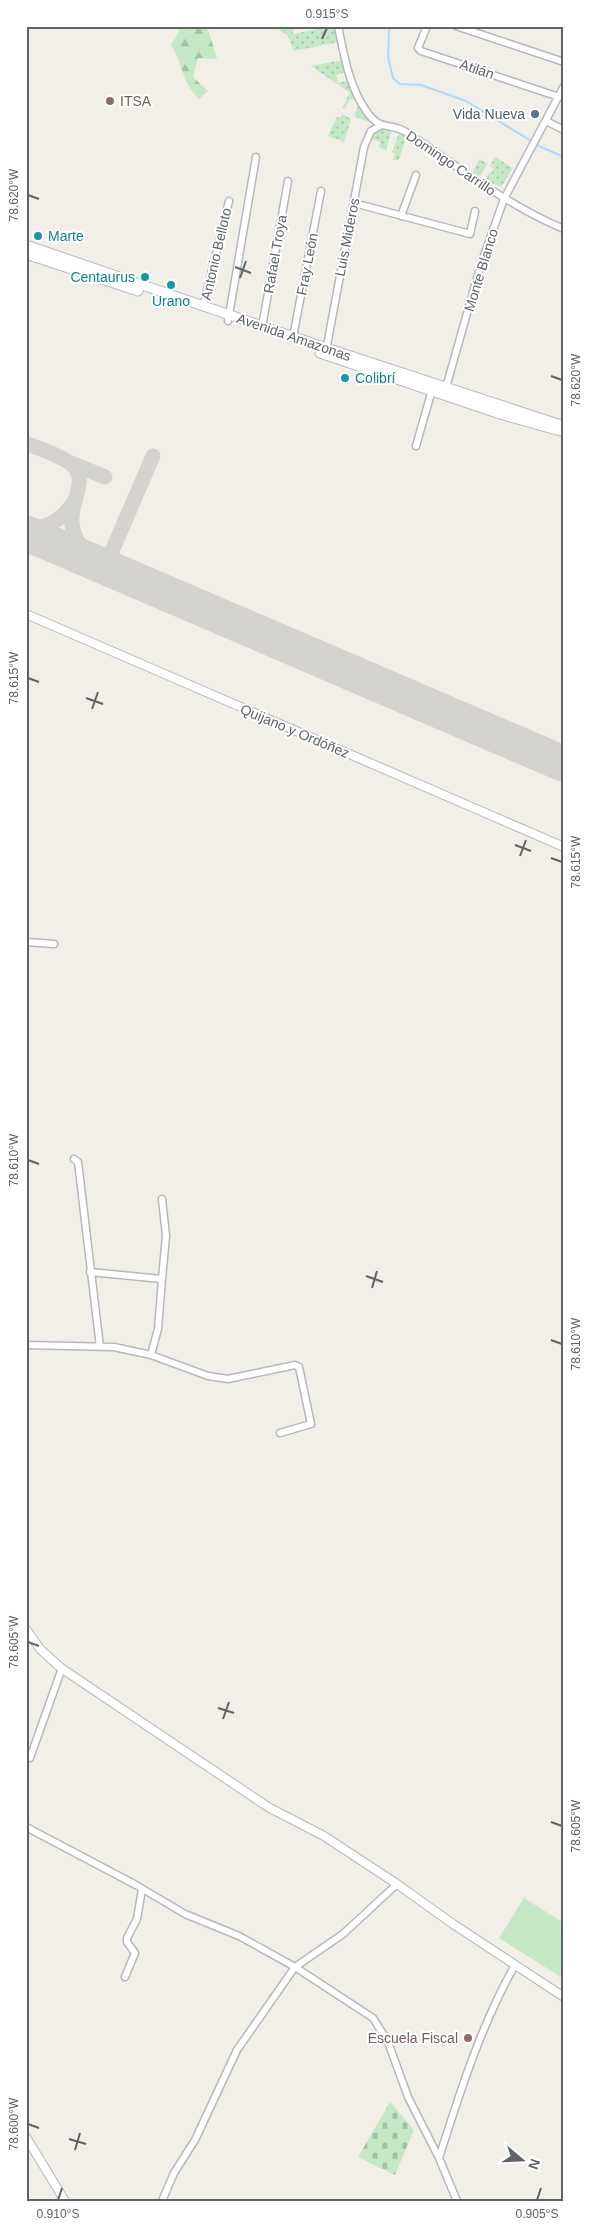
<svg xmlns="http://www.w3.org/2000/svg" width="590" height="2227" font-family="Arial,sans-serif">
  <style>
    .grass { fill: url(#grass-dots) }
    .forest { fill: url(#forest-firs) }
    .cemetery { fill: url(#cemetery-stones) }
    .pitch { fill: #c5e8c5 }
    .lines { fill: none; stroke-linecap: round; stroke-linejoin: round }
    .stream { stroke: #aadaff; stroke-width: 2 }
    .taxiway { stroke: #d4d3d0; stroke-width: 15 }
    .runway { stroke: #d4d3d0; stroke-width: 36 }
    .minor-casing { stroke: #b5b8bc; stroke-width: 9 }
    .tertiary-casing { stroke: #b5b8bc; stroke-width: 10 }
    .secondary-casing { stroke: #b6babf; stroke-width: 11 }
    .minor { stroke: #fff; stroke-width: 6 }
    .tertiary { stroke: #fff; stroke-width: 8 }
    .secondary { stroke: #fff; stroke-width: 9 }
    .ticks { fill: none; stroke: #5f6368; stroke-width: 2 }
    .education-dot { fill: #8d6e63; stroke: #fff; stroke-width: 2 }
    .service-dot { fill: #5c6f8a; stroke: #fff; stroke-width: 2 }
    .culture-dot { fill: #0f9aa8; stroke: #fff; stroke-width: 2 }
    .labels { text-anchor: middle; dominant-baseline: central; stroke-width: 4; stroke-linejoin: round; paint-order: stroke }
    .street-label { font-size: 14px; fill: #5f6368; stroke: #fff }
    .education-label { font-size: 14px; fill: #785e54; stroke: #fff; text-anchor: start }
    .service-label { font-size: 14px; fill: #4e5e75; stroke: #fff; text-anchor: end }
    .culture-label { font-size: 14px; fill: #0d838f; stroke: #fff; text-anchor: start }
    .neatline { fill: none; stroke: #5f6368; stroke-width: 2 }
    .ticks-label { font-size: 12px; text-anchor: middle; fill: #5f6368 }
  </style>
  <defs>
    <pattern id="grass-dots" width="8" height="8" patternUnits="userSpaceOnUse" patternTransform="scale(1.25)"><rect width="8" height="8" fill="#c5e8c5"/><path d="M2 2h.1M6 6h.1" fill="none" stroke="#a3c0a4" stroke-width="1.8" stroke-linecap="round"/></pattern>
    <pattern id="forest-firs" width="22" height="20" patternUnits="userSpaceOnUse" patternTransform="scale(1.25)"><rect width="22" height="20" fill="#c5e8c5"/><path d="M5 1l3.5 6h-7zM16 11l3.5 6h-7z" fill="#a3c0a4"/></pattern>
    <pattern id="cemetery-stones" width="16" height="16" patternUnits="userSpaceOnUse" patternTransform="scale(1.25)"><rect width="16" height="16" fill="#c5e8c5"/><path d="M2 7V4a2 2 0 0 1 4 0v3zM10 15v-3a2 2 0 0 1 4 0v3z" fill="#a3c0a4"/></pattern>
  </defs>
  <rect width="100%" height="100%" fill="#f1efe8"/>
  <path class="grass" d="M274,26H292L293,34L336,26L338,42L294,51L288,36Z
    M343,60L347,71L336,75L338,83L350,80L371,116L368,122L354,116L360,101L350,99L345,109L342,108L350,93L311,66Z
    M342,114L351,119L344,142L328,136L337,117L340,118Z
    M380,126L392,130L386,150L379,147L380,142L372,139Z
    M399,133L406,137L399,160H393L395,153L392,152Z
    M495,157L513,168L501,187L486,180L489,172L491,173L494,169L490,166Z
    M479,159L488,163L480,176L473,172Z"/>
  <path class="forest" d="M182,26H207L217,59L198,58L193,77L208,91L199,99C182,83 183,64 171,45Z"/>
  <path class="cemetery" d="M390,2102L414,2130L395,2175L358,2157Z"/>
  <path class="pitch" d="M524,1898L564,1923V1979L499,1938Z"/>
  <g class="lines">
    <path class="stream" d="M391,26L389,31L388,57L393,78L400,84L421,85L466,101L541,147L564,157"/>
    <path class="taxiway" d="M26,443C39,449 63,456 72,465C98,488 41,520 99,564
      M71,463L105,477
      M26,529C47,529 62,520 73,503
      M112,551C114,563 117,570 128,576
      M87,558C97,560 104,558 112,551L153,456"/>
    <path class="runway" d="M26,533L564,764"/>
    <g class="minor-casing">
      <path id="minor" d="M338,26C344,55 349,87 367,112C381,132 390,122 406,132C458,166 506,205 564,229
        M427,26L418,48L421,51L559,97
        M456,26L564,62
        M546,121L564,130
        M354,203L470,234L475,211
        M401,216L416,175
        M203,307L229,201
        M228,321L256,157
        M262,327L288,181
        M293,337L321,191
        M326,351L364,147L371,131L380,126
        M445,391L481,264L504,199L564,86
        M416,446L432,390
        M26,942L54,944
        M74,1159L78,1162L100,1347
        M90,1272L162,1279L166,1236L162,1199
        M26,1345L114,1347L151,1355L208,1376L228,1379L295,1365L299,1367L311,1424L280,1433
        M151,1355L158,1329L162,1279
        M30,1758L62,1668
        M26,1827L136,1885L185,1914L239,1936L295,1967L373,2018L388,2042L408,2097L439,2158L457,2201
        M125,1977L135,1953L127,1942V1938L137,1919L142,1889
        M439,2158C460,2092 481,2025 515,1965
        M162,2201L174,2173L195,2140L237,2050L295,1967L343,1934L397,1884"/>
    </g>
    <g class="tertiary-casing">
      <path id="tertiary" d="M26,614L564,847
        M26,1629L40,1649L61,1668L268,1807L324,1836L397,1884L453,1924L564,1997
        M26,2137L65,2201"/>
    </g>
    <g class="secondary-casing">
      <path id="secondary" d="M26,245L326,348L564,426
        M26,254L138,291
        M320,353L503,415L564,432"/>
    </g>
    <use href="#minor" class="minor"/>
    <use href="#tertiary" class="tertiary"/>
    <use href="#secondary" class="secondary"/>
  </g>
  <path class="ticks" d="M322,39L327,28M28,195L39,199M235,267L251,273M240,278L246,261M551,376L562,380M28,678L39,682M86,698L103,704M92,709L98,692M515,845L531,851M520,856L526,840M551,858L562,862M28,1160L39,1164M366,1276L383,1282M372,1288L377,1271M551,1340L562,1344M28,1642L39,1646M218,1708L234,1713M223,1719L229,1702M551,1822L562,1826M28,2124L39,2128M69,2139L86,2144M75,2150L80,2133M58,2200L62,2188M537,2200L541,2188"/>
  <g class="education-dot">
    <circle cx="110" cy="101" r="5"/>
    <circle cx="468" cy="2038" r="5"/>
  </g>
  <circle class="service-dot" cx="535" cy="114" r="5"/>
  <g class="culture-dot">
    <circle cx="38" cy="236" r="5"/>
    <circle cx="145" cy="277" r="5"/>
    <circle cx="171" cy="285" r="5"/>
    <circle cx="345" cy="378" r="5"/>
  </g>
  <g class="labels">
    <g class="street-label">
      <text transform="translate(477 69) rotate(18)">Atilán</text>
      <text transform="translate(451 163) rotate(34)">Domingo Carrillo</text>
      <text transform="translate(347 237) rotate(-79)">Luis Mideros</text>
      <text transform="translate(216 254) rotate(-77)">Antonio Belloto</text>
      <text transform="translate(275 254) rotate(-80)">Rafael Troya</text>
      <text transform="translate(307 264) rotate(-79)">Fray León</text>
      <text transform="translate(481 270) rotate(-73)">Monte Blanco</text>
      <text transform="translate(294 337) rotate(19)">Avenida Amazonas</text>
      <text transform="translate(295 731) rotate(23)">Quijano y Ordóñez</text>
    </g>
    <g class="education-label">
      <text x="120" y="101">ITSA</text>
      <text x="458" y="2038" text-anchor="end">Escuela Fiscal</text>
    </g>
    <g class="service-label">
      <text x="525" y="114">Vida Nueva</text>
    </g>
    <g class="culture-label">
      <text x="48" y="236">Marte</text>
      <text x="135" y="277" text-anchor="end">Centaurus</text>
      <text x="171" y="301" text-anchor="middle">Urano</text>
      <text x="355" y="378">Colibrí</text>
    </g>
  </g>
  <rect width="590" height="2227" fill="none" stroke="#ffffff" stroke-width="55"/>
  <g transform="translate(522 2160) rotate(109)" stroke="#ffffff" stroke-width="4" paint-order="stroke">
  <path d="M0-4L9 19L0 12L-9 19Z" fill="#5f6368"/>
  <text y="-8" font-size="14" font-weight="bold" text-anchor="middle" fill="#5f6368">N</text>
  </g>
  <rect x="28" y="28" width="534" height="2172" class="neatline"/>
  <g class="ticks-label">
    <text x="327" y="18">0.915°S</text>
    <text transform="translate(14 195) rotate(-90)" y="4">78.620°W</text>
    <text transform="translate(576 380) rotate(-90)" y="4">78.620°W</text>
    <text transform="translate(14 678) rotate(-90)" y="4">78.615°W</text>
    <text transform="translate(576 862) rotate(-90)" y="4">78.615°W</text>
    <text transform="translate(14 1160) rotate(-90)" y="4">78.610°W</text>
    <text transform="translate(576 1344) rotate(-90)" y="4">78.610°W</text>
    <text transform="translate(14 1642) rotate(-90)" y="4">78.605°W</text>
    <text transform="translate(576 1826) rotate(-90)" y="4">78.605°W</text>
    <text transform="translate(14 2124) rotate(-90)" y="4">78.600°W</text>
    <text x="58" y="2218">0.910°S</text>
    <text x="537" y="2218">0.905°S</text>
  </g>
</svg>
